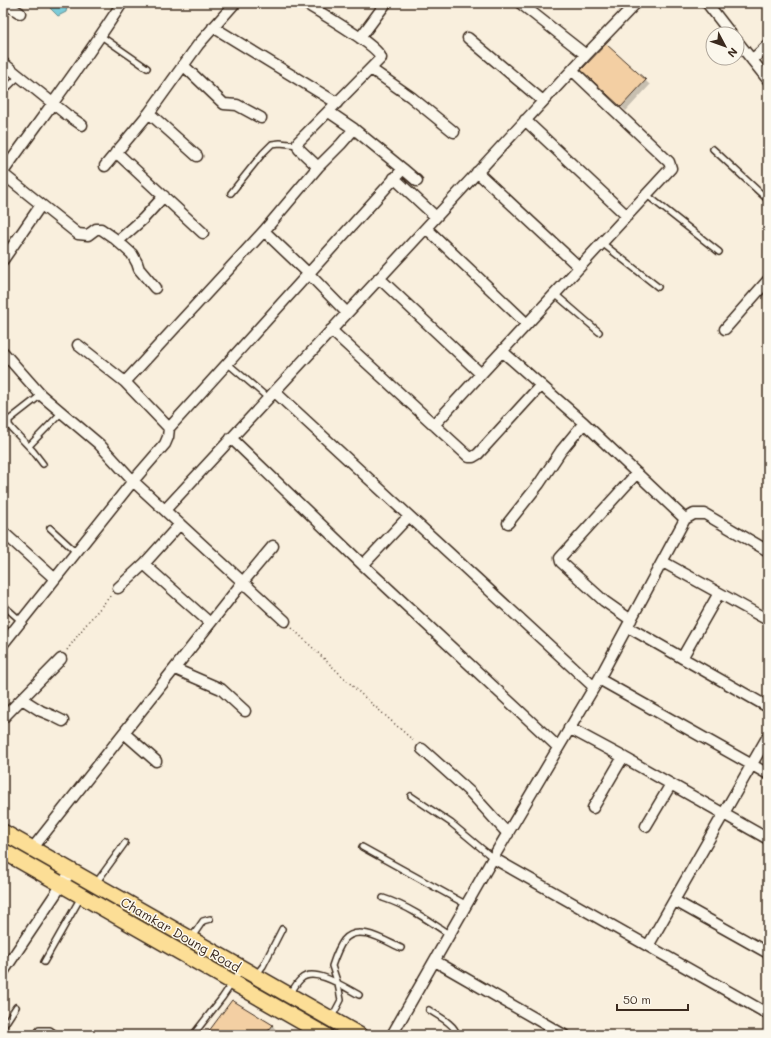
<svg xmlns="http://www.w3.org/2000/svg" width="771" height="1038" font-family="Mali,sans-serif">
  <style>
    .water { fill: #7cccd9; stroke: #628b8e }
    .shadow { fill: #0003 }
    .building { fill: #f3cfa3; stroke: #3b2a1e }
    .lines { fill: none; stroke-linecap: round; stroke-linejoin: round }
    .lane-casing { stroke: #3b2a1e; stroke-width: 8 }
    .street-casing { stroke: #3b2a1e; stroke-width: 13 }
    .primary-casing { stroke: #3b2a1e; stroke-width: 18 }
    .path { stroke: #3b2a1e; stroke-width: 1.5; stroke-dasharray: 1 3; stroke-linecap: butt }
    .lane { stroke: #fbf7ec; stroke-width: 5 }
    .street { stroke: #fbf7ec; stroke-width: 10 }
    .primary { stroke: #fcde96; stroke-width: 15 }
    .labels { text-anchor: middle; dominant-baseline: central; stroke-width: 3; stroke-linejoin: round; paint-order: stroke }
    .street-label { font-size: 13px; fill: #3b2a1e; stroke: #fbf7ec }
  </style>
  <rect width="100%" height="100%" fill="#f9efdd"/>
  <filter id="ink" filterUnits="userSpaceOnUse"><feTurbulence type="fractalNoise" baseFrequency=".025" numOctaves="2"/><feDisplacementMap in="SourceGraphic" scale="8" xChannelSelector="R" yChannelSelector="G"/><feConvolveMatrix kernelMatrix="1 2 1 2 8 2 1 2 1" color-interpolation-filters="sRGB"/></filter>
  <g filter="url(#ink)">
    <path class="water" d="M51,3H68L66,12L58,16L50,8Z"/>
    <path class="shadow" d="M583,70L645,80L650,85L626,111Z
      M232,1002L273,1026L277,1031L274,1035H207Z"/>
    <path class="building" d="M606,44L646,80L621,107L581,70Z
      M232,1000L273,1025L265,1035H206Z"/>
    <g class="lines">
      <g class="lane-casing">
        <path id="lane" d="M101,36L147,68
          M3,92L19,76
          M713,149L768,200
          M231,193L263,153L272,144L280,143L298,145
          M647,195L719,252
          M602,243L658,287
          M555,294L599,332
          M227,363L268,398
          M41,395L9,420V425L13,430L33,451L43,464
          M29,446L62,412
          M50,528L76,552
          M3,605L21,621
          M411,796L451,823L493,858
          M362,847L467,905
          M96,883L125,843
          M383,898C408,906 428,920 450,935
          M192,937L203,921L210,919
          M44,962L81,897
          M256,975L263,966L282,929
          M290,995C293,990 296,983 301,979C314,966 346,988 359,995
          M429,1010C438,1016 455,1024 457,1035
          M332,1017L341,1000L338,984L332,966C335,957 338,948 344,940C358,923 385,941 401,948
          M3,1027L16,1007
          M36,1035L39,1030H50L57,1035
          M193,1035L222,998L241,970"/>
      </g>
      <g class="street-casing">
        <path id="street" d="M4,3L20,13
          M305,3C319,12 379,46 381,58L298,142V145L299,149L318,167
          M520,3L586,55
          M707,3L731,34
          M213,27L337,103
          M360,38L386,3
          M468,38L543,101
          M737,41L768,80
          M752,60L768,45
          M3,63L66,114L82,125
          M183,65L224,104L237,105L261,118
          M371,69L411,97L454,132
          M149,113L197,156
          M525,120L627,216
          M116,152L203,233
          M105,166L149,113L198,45L235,3
          M403,169L417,181
          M3,172C43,116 85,61 122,3
          M477,172L579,267
          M3,174L78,234L88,235L96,229H101L114,238L132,254L137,263L139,269L155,288
          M394,178L436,217
          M426,228L527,324
          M264,231L308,273L347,313
          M118,241L143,219L164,196
          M3,260L41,205
          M379,278L481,374
          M725,329L768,280
          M331,330L469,457H473L478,454L541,385
          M78,345L125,382L169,428
          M502,351L584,423L685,519
          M3,352L41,395L99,444L133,481L285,621
          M125,382L264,231L318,167L341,144L354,129L329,112
          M275,392L594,687
          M434,425L671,168L669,162L572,70
          M231,438L363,565L558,747
          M165,510L586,55L636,3
          M508,523L539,484L561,451L584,423
          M3,532L55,579
          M663,562L768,620
          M144,564L210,623
          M363,565L409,516
          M118,588L144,564L180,524
          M631,620L604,601L561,562L560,558L637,473
          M628,627L768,707
          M3,644L133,481L165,444L168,437L169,428L403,169L354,129
          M682,658L719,593
          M175,669L221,689L245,711
          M599,679L768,774
          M22,699L41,711L53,716L63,721
          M3,718L61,659
          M569,728L623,757L768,839
          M124,733L156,761
          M422,749L471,793L508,834
          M593,808L623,757
          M646,826L671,784
          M32,849L242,583L273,546
          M493,858L768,1014
          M675,901L768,953
          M648,946L768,736
          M435,961L564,1035
          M3,972L71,871
          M392,1035L493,858L599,679L685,519L694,514H705L768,551"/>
      </g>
      <g class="primary-casing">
        <path id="primary" d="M3,832L359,1035
          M3,851L325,1035"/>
      </g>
      <path class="path" d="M292,628L361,694L415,742
        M67,650L84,627L112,594"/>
      <use href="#lane" class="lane"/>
      <use href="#street" class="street"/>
      <use href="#primary" class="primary"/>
    </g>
  </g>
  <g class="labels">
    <g class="street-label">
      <text transform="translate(181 934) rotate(30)">Chamkar Doung Road</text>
    </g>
  </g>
  <rect width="771" height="1038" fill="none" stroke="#fbf7ec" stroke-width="16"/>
  <rect x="8" y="8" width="755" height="1022" fill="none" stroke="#3b2a1e" stroke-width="1.5" filter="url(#ink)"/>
  <g transform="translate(725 46) rotate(131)"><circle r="19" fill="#fbf7ec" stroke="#aea59a"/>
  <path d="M0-3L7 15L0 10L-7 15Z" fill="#3b2a1e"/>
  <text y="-6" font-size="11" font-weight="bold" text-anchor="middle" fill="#3b2a1e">N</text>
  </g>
  <path d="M617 1004v6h71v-6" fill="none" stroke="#3b2a1e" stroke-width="2"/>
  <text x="623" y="1004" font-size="12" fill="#3b2a1e" stroke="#fbf7ec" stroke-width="3" paint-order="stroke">50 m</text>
</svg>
